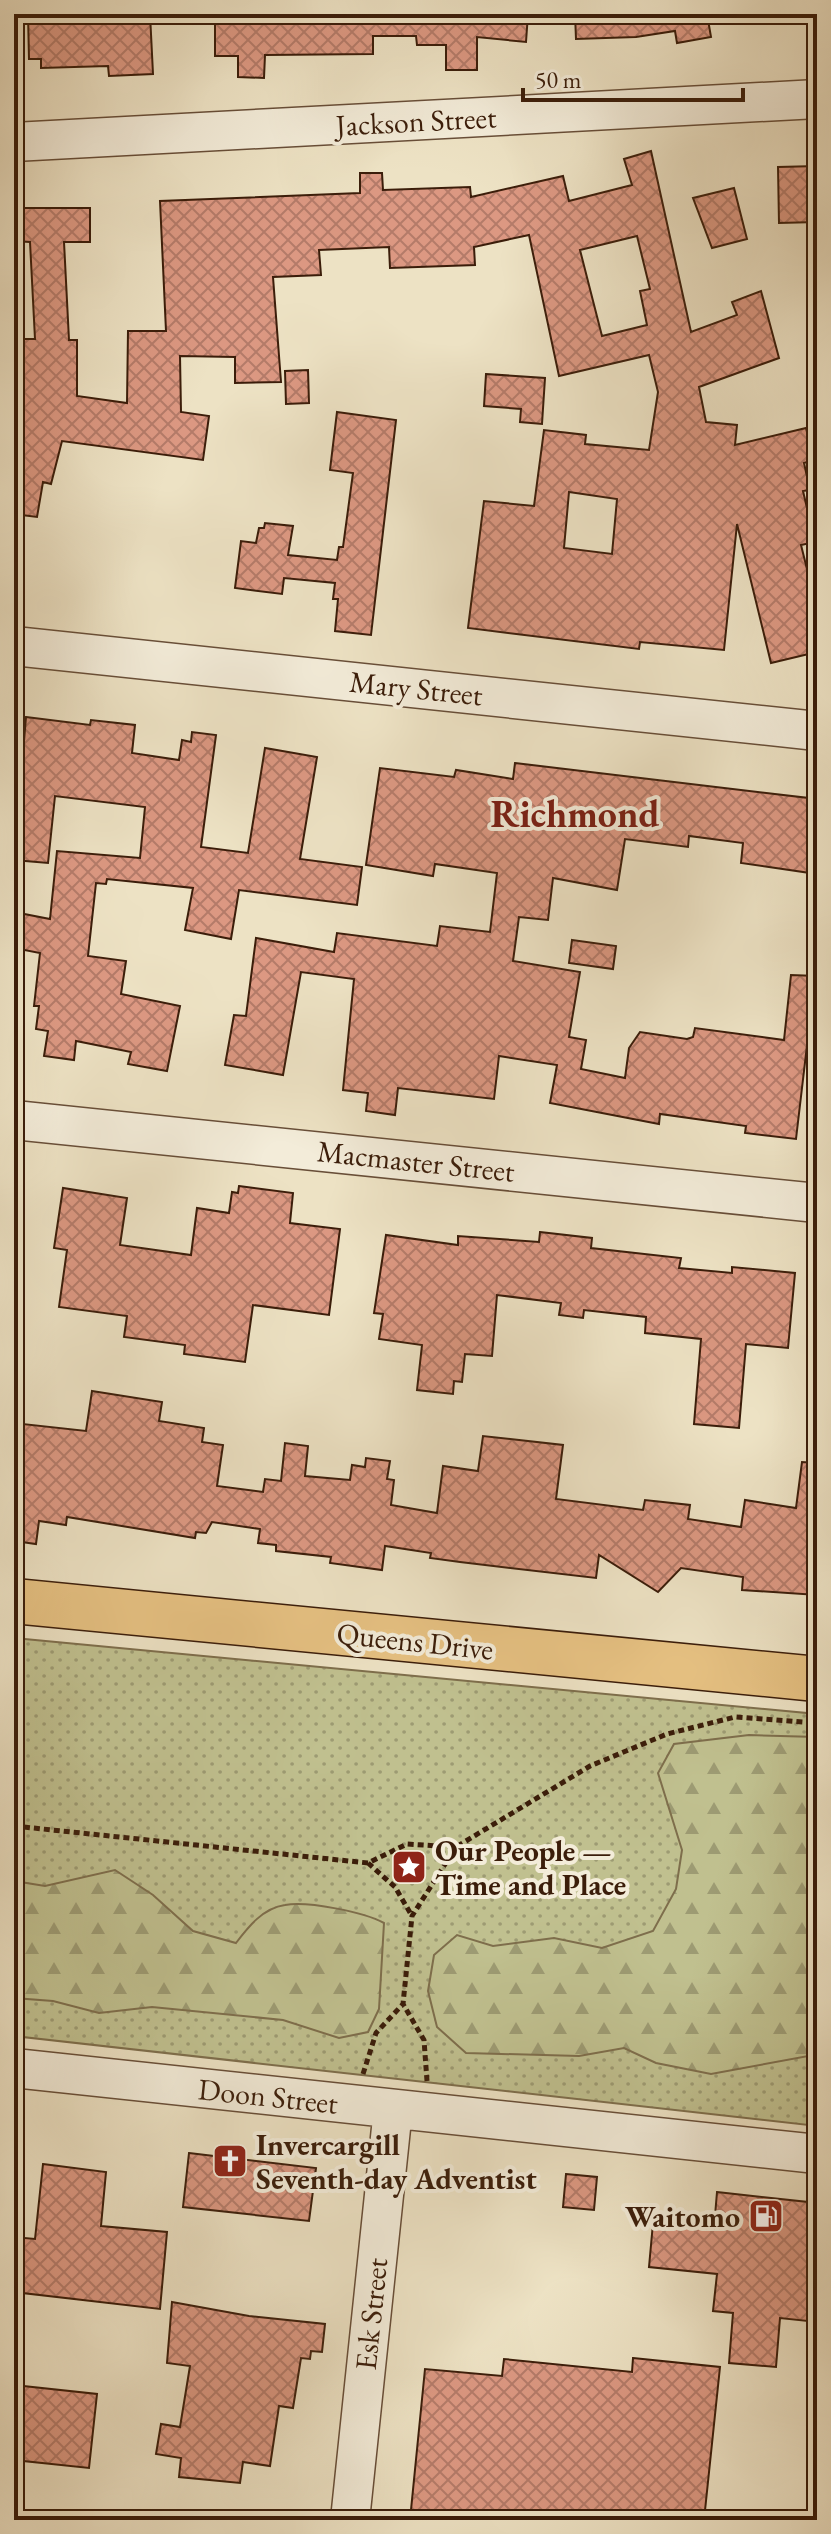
<svg xmlns="http://www.w3.org/2000/svg" width="831" height="2534" font-family="'EB Garamond',serif">
  <style>
    .grass { fill: url(#grass-dots); stroke: #7e6e4c; stroke-width: 2 }
    .forest { fill: url(#forest-firs); stroke: #7e6e4c; stroke-width: 2 }
    .building { fill: url(#building-cross-hatch); stroke: #3b1d0a; stroke-width: 2; fill-rule: evenodd }
    .lines { fill: none; stroke-linecap: round; stroke-linejoin: round }
    .minor-casing { stroke: #684e38; stroke-width: 41 }
    .major-casing { stroke: #3b1d0a; stroke-width: 47 }
    .path { stroke: #3b1d0a; stroke-width: 5; stroke-dasharray: 6 4; stroke-linecap: butt }
    .minor { stroke: #f3ecd9; stroke-width: 38 }
    .major { stroke: #e6c182; stroke-width: 44 }
    .labels { text-anchor: middle; dominant-baseline: central; stroke-width: 8; stroke-linejoin: round; paint-order: stroke }
    .street-label { font-size: 30px; fill: #3b1d0a; stroke: #f3ecd9 }
    .poi-label { font-size: 30px; font-weight: bold; fill: #3b1d0a; stroke: #f3ecd9; text-anchor: start }
    .district-label { font-size: 38px; font-weight: bold; fill: #7a1f14; stroke: #f3ecd9 }
  </style>
  <defs>
    <pattern id="grass-dots" width="8" height="8" patternUnits="userSpaceOnUse" patternTransform="scale(2)"><rect width="8" height="8" fill="#c0c08f"/><path d="M2 2h.1M6 6h.1" fill="none" stroke="#9d9b73" stroke-width="1.8" stroke-linecap="round"/></pattern>
    <pattern id="forest-firs" width="22" height="20" patternUnits="userSpaceOnUse" patternTransform="scale(2)"><rect width="22" height="20" fill="#c0c08f"/><path d="M5 1l3.5 6h-7zM16 11l3.5 6h-7z" fill="#9d9b73"/></pattern>
    <pattern id="building-cross-hatch" width="8" height="8" patternUnits="userSpaceOnUse" patternTransform="scale(2)"><rect width="8" height="8" fill="#dc9882"/><path d="M0 0l8 8M0 8l8-8" fill="none" stroke="#b47b69"/></pattern>
  </defs>
  <rect width="100%" height="100%" fill="#ede2c4"/>
  <filter id="stains"><feTurbulence type="fractalNoise" baseFrequency=".0025" numOctaves="4"/><feColorMatrix values="0 0 0 0 .2 0 0 0 0 .09 0 0 0 0 .02 0 0 0 .5 -.17"/></filter>
  <radialGradient id="worn" r=".72"><stop offset=".6" stop-color="#630" stop-opacity="0"/><stop offset="1" stop-color="#630" stop-opacity=".3"/></radialGradient>
  <path class="grass" d="M14,1638L817,1714V2126L14,2036Z"/>
  <path class="forest" d="M749,1735L817,1737V2065L808,2056L711,2074L656,2063L624,2048L579,2056L466,2053L437,2027L428,1991L434,1955L457,1935L493,1946L554,1938L602,1948L653,1931L676,1889L682,1850L658,1773L674,1744Z
    M115,1870L153,1895L193,1931L236,1943C248,1927 263,1908 285,1905C308,1901 364,1912 384,1923L379,2009L368,2032L339,2038L283,2020L152,2007L99,2013L53,2001L14,1998V1881L45,1886Z"/>
  <path class="building" d="M28,14H150L153,74L109,76L108,66L41,68V59H29Z
    M215,14H528L526,42L477,37V70H446V45H417L416,36H373V54L265,55L264,78L238,77V56H215Z
    M575,14H707L711,37L677,43L675,31L636,37L576,39Z
    M651,151L691,332L737,315L732,302L761,291L779,358L699,387L706,422L737,425L735,445L806,428L814,460L804,463L810,490L803,491L815,542L801,545L817,609V612L808,614L817,652L771,663L737,524L724,650L640,642L639,649L468,628L484,501L534,506L544,430L586,435L585,444L649,450L658,392L649,355L559,376L529,235L474,247L475,265L390,268L389,247L319,250L321,275L273,277L281,382L235,383V357L180,356L181,412L209,416L203,460L62,441L51,484L43,482L37,517L14,514V339H35L30,242L14,241V208H90V242H64L69,340H77V396L127,403L128,331H166L160,201L360,193V173H382L383,190L470,187L471,197L563,176L569,201L632,185L624,159ZM637,236L650,289L640,291L647,325L602,336L580,250ZM569,492L617,499L612,554L564,548Z
    M817,166V222L779,223L778,167Z
    M734,188L747,239L712,248L693,198Z
    M308,370L309,403L286,404L285,371Z
    M486,374L545,378L542,424L520,422L521,409L484,406Z
    M337,412L396,420L371,635L335,631L338,599H333L335,583L284,578L282,594L235,588L241,541L256,543L259,528H264L265,523L293,526L288,555L337,560L339,547H343L353,473L330,470Z
    M26,717L90,725L91,720L135,725L132,753L179,760L182,740L191,742L192,732L216,735L201,847L248,853L265,748L317,757L300,859L362,867L357,905L239,890L231,939L185,930L193,888L107,879L106,884L96,883L88,956L126,961L121,994L180,1006L167,1071L128,1064L131,1052L76,1041L74,1060L44,1056L48,1031L36,1029L39,1006H34L40,953L14,948V912L50,919L57,851L140,858L145,807L55,796L48,863L14,860Z
    M515,763L817,799V874L741,863L743,843L689,836L688,847L625,839L617,890L553,878L548,920L519,917L513,961L580,972L569,1037L586,1040L581,1069L625,1078L629,1048L640,1032L687,1039L693,1037L695,1028L784,1040L791,975L817,976V1021L810,1020L796,1139L745,1133L746,1126L660,1114L659,1124L550,1103L557,1065L499,1056L494,1099L398,1088L395,1115L366,1111L368,1093L343,1090L354,979L301,972L283,1075L225,1065L234,1015L246,1016L256,938L334,952L337,933L437,946L440,926L490,932L497,873L435,864L433,876L366,865L380,768L454,777L456,770L513,779Z
    M572,940L616,946L613,969L569,963Z
    M239,1186L293,1193L290,1223L340,1229L329,1315L253,1305L245,1362L184,1354L185,1345L124,1337L127,1316L59,1307L67,1250L54,1248L63,1188L127,1198L120,1245L191,1255L197,1208L229,1213L232,1192L238,1193Z
    M540,1232L592,1238L591,1248L681,1258L679,1268L732,1273V1267L795,1273L788,1348L746,1344L739,1428L694,1424L701,1339L645,1333L646,1317L584,1310L583,1318L559,1315L561,1303L497,1295L492,1356L465,1354L462,1382L454,1381L453,1394L417,1390L422,1345L379,1339L383,1314L374,1313L386,1235L458,1245V1236L539,1242Z
    M92,1391L162,1402L159,1421L204,1428L202,1442L223,1445L217,1486L263,1492L265,1479L281,1481L285,1443L308,1446L305,1476L350,1480L352,1465L365,1467L366,1458L390,1461L387,1479L394,1480L391,1505L437,1513L443,1466L478,1471L483,1436L563,1445L556,1499L643,1510L645,1500L690,1505L688,1519L741,1527L745,1500L796,1508L802,1462L817,1463V1595L742,1590L743,1577L681,1568L658,1592L599,1555L596,1578L460,1562L430,1558L431,1553L385,1546L382,1570L330,1563L331,1557L276,1551V1545L258,1543L260,1529L212,1522L206,1533L196,1532L195,1538L67,1517L66,1525L39,1521L36,1544L14,1541V1423L86,1431Z
    M189,2153L316,2168L309,2221L183,2207Z
    M43,2164L106,2172L101,2226L167,2232L160,2309L14,2292V2237L35,2239Z
    M566,2174L597,2177L594,2210L563,2207Z
    M717,2192L817,2203V2322L780,2318L776,2367L729,2363L733,2313L713,2311L717,2274L649,2267L653,2223L714,2228Z
    M172,2302L249,2316L325,2324L322,2352L311,2351L310,2359L301,2358L293,2408L279,2406L270,2466L243,2462L240,2483L179,2477L181,2458L156,2454L161,2424L180,2427L190,2366L167,2363Z
    M633,2358L720,2367L704,2520H410L425,2369L502,2376L504,2359L632,2372Z
    M14,2385L97,2394L89,2468L14,2460Z"/>
  <g class="lines">
    <g class="minor-casing">
      <path id="minor" d="M14,142L817,99
        M14,646L817,731
        M14,1120L817,1203
        M14,2068L817,2154
        M350,2520L393,2109"/>
    </g>
    <g class="major-casing">
      <path id="major" d="M14,1601L817,1679"/>
    </g>
    <path class="path" d="M14,1826L368,1863L407,1844L456,1847L590,1766L667,1734L735,1717L817,1723
      M368,1863L395,1887L412,1916
      M363,2074L376,2033L403,2004
      M427,2081L424,2040L403,2004L412,1916L456,1847"/>
    <use href="#minor" class="minor"/>
    <use href="#major" class="major"/>
  </g>
  <defs>
    <g id="sight-square" transform="scale(1.8)"><rect x="-9" y="-9" width="18" height="18" rx="4" fill="#8f2418" stroke="#f3ecd9"/><path d="M0-6L1.8-2.2L6-1.7L2.9 1.2L3.7 5.4L0 3.3L-3.7 5.4L-2.9 1.2L-6-1.7L-1.8-2.2Z" fill="#fff"/></g>
    <g id="church-square" transform="scale(1.8)"><rect x="-9" y="-9" width="18" height="18" rx="4" fill="#8f2418" stroke="#f3ecd9"/><path d="M-1.2-6h2.4v3.5h3.3v2.4h-3.3V6h-2.4V-.1h-3.3v-2.4h3.3Z" fill="#fff"/></g>
    <g id="fuel-square" transform="scale(1.8)"><rect x="-9" y="-9" width="18" height="18" rx="4" fill="#8f2418" stroke="#f3ecd9"/><path d="M-5.5-6h7V0h2V4h1.3V-2.5L3-4.5l.8-.8L6-3V5H2.5V1h-1V6h-7ZM-4.2-4.7v3.2H.2V-4.7Z" fill="#fff"/></g>
  </defs>
  <g fill-rule="evenodd">
    <use href="#sight-square" x="409" y="1867"/>
    <use href="#church-square" x="230" y="2161"/>
    <use href="#fuel-square" x="766" y="2216"/>
  </g>
  <g class="labels">
    <g class="street-label">
      <text transform="translate(416 121) rotate(-3)">Jackson Street</text>
      <text transform="translate(416 688) rotate(6)">Mary Street</text>
      <text transform="translate(416 1161) rotate(6)">Macmaster Street</text>
      <text transform="translate(415 1641) rotate(6)">Queens Drive</text>
      <text transform="translate(268 2096) rotate(6)">Doon Street</text>
      <text transform="translate(371 2314) rotate(-84)">Esk Street</text>
    </g>
    <g class="poi-label">
      <text x="435" y="1850">Our People —<tspan x="435" dy="34">Time and Place</tspan></text>
      <text x="256" y="2144">Invercargill<tspan x="256" dy="34">Seventh-day Adventist</tspan></text>
      <text x="740" y="2216" text-anchor="end">Waitomo</text>
    </g>
    <g class="district-label">
      <text x="575" y="813">Richmond</text>
    </g>
  </g>
  <rect width="831" height="2534" fill="none" stroke="#ede2c4" stroke-width="48"/>
  <rect x="16" y="16" width="799" height="2502" fill="none" stroke="#3b1d0a" stroke-width="4"/>
  <rect x="24" y="24" width="783" height="2486" fill="none" stroke="#3b1d0a" stroke-width="2"/>
  <path d="M523 88v12h220v-12" fill="none" stroke="#3b1d0a" stroke-width="4"/>
  <text x="535" y="88" font-size="24" fill="#3b1d0a" stroke="#f3ecd9" stroke-width="6" paint-order="stroke">50 m</text>
  <rect width="100%" height="100%" filter="url(#stains)"/>
  <rect width="100%" height="100%" fill="url(#worn)"/>
</svg>
